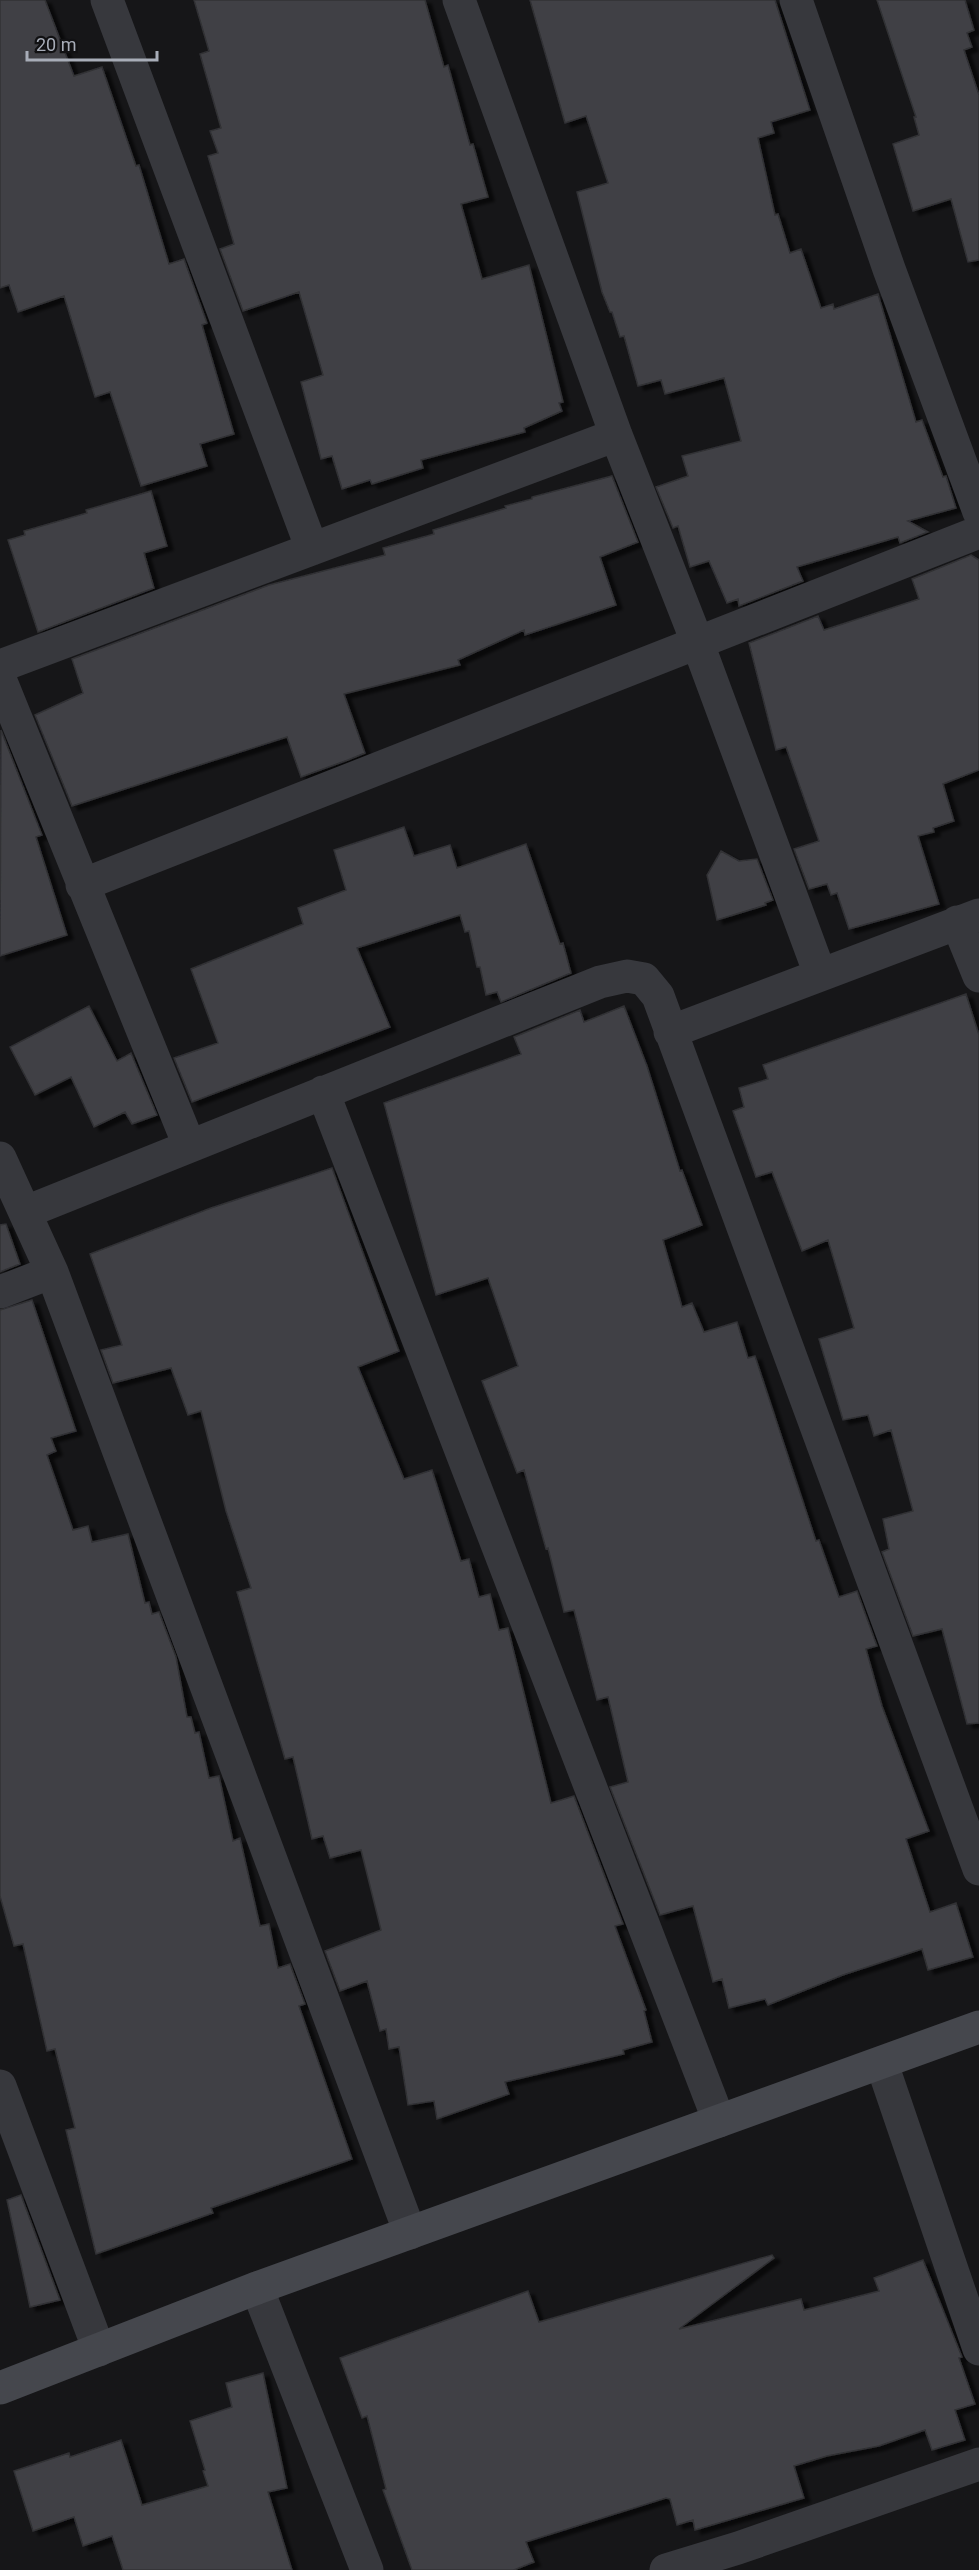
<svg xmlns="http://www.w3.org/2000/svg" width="979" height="2570" font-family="Roboto,sans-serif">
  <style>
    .building { fill: #404145; stroke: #303034; stroke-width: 1.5; filter: url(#shadow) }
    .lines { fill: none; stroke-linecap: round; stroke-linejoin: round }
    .street { stroke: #37383d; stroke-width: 33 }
    .secondary { stroke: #45474d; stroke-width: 33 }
  </style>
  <defs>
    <filter id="shadow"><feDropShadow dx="6" dy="4" stdDeviation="1.5" flood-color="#0009"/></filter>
  </defs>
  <rect width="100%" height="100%" fill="#161618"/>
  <path class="building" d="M0,0H45L74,76L102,67L136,166L139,165L169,264L184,259L207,323L202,325L234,434L200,444L207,466L141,486L110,392L95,397L64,296L18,312L9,285L0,288Z
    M194,0H425L444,67L448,65L470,145L473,144L488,197L461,204L482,279L529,265L563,402L559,403L562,411L524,428L525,432L421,460L423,468L372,484L370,480L342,489L332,456L321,459L301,382L323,375L299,292L243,311L220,249L234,244L208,156L218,153L210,131L221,128L200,54L209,51Z
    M530,0H775L810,110L771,122L774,133L758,138L775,215L778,214L790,253L801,249L821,308L833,304L834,309L878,294L916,422L922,420L943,477L946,476L956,508L908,521L928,532L900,543L898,537L797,567L803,581L739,606L738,599L727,603L709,561L690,567L678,526L673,528L656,487L688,476L682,456L741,441L724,378L665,394L661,380L638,386L624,336L620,337L612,312H610L602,292L577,192L608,183L586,116L565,123Z
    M877,0H965L974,30L967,33L972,47L964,50L979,95V260L968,262L951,199L913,211L893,144L919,135L914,117H916Z
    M612,476L638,542L600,557L616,605L525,635L524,630L458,660L460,665L344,694L365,753L348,760L301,777L287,737L72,806L35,715L83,693L72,659L269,585L385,555L383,548L434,534L433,530L506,508L505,506L532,499V497Z
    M151,491L167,546L144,553L154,588L38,632L8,540L25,535L24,531L87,513L86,510Z
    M971,555L979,560V770L943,784L954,821L933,828L934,832L918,836L939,904L849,929L837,893L831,895L827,884L809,889L794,849L819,841L786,747L776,750L749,643L818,616L824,630L919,599L912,579Z
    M1,730L42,835L36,837L67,935L0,956Z
    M404,827L414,856L450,845L457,868L526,844L560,944L563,943L571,973L501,1002L497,992L486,995L480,967H477L469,931L465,932L460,915L357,948L390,1027L192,1102L174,1058L218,1043L191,969L303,924L298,908L346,890L334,850Z
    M721,851L739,861L757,859L773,900L765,903L766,905L717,920L707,875Z
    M966,994L979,1035V1723L967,1724L942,1629L913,1636L882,1552L889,1549L883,1519L913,1511L891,1430L874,1436L868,1415L843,1420L819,1339L854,1328L828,1240L802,1251L772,1172L756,1177L733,1111L744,1107L739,1088L768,1079L763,1065Z
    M89,1006L117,1061L131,1053L157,1115L132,1124L125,1112L94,1127L71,1077L35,1095L10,1047Z
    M624,1006L647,1066L680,1171L682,1170L702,1225L663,1240L682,1307L692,1303L704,1332L737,1322L748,1358L755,1356L816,1541L819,1540L839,1597L857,1591L877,1646L866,1649L882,1706L929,1831L906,1839L930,1912L956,1903L973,1957L928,1970L922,1949L843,1975L768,2005L765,1999L729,2008L722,1979L713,1982L693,1906L660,1915L610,1787L628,1782L608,1697L597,1700L574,1610L564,1612L548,1548L546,1549L524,1470L517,1473L482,1381L518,1366L488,1278L436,1295L384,1103L521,1054L514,1037L580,1010L584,1022Z
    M332,1168L399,1351L358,1367L404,1479L432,1470L461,1561L469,1559L479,1597L490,1594L499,1630L508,1628L551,1803L574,1796L623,1924L615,1926L646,2010L644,2011L652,2042L623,2050L624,2054L505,2082L509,2094L437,2119L434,2101L408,2105L399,2047L389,2049L386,2029L380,2031L367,1981L340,1991L325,1951L381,1930L361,1850L330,1858L323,1836L312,1839L293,1757L285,1759L237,1592L251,1588L226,1511L201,1411L188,1415L171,1368L113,1383L101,1350L122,1345L90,1254L211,1208Z
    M6,1224L20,1264L0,1272V1225Z
    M32,1300L76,1431L51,1438L56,1451L47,1455L73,1530L88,1526L92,1542L128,1534L145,1603L149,1602L152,1614L159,1612L176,1657L187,1717H191L195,1733L199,1732L209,1778L219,1776L233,1841L240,1838L260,1926L269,1924L278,1968L290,1964L305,2004L299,2006L352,2159L211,2208L213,2213L96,2254L66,2130L75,2128L55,2049L47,2051L23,1944L14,1946L0,1896V1310Z
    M21,2195L60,2300L30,2307L7,2200Z
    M772,2255L774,2258L679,2329L801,2299L804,2310L879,2291L874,2278L923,2260L962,2357L959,2358L975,2404L955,2410L965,2440L932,2450L925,2430L879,2446L827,2456L794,2466L804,2498L695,2530L693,2520L677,2525L670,2499L666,2498L526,2542L534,2562L514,2570H412L383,2490L386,2489L367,2416L362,2418L340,2358L528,2291L539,2322Z
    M263,2373L287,2488L268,2492L292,2570H123L112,2536L83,2546L74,2517L33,2531L14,2471L69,2453L70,2457L121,2440L142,2505L208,2486L203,2471L205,2470L190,2421L232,2407L226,2383Z"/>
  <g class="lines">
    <path class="street" d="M107,0L312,549
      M459,0L616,435L698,644L820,974
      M796,0L889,269L979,512
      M0,666L616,435
      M0,679L189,1145
      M82,885L979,532
      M957,922L979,976
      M670,1032L979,915
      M323,1092L719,2121
      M0,1158L52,1272L410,2233
      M26,1212L600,982L627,976L644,979L658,996L979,1869
      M0,1292L52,1272
      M882,2064L979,2349
      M0,2086L99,2350
      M257,2288L367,2570
      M666,2570L738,2548L979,2464"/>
    <path class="secondary" d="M0,2388L257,2288L979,2027"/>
  </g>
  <path d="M27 51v9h130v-9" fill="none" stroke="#a8adb8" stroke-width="3"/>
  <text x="36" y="51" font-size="18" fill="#a8adb8" stroke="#111113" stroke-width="4.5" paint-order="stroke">20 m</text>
</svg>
